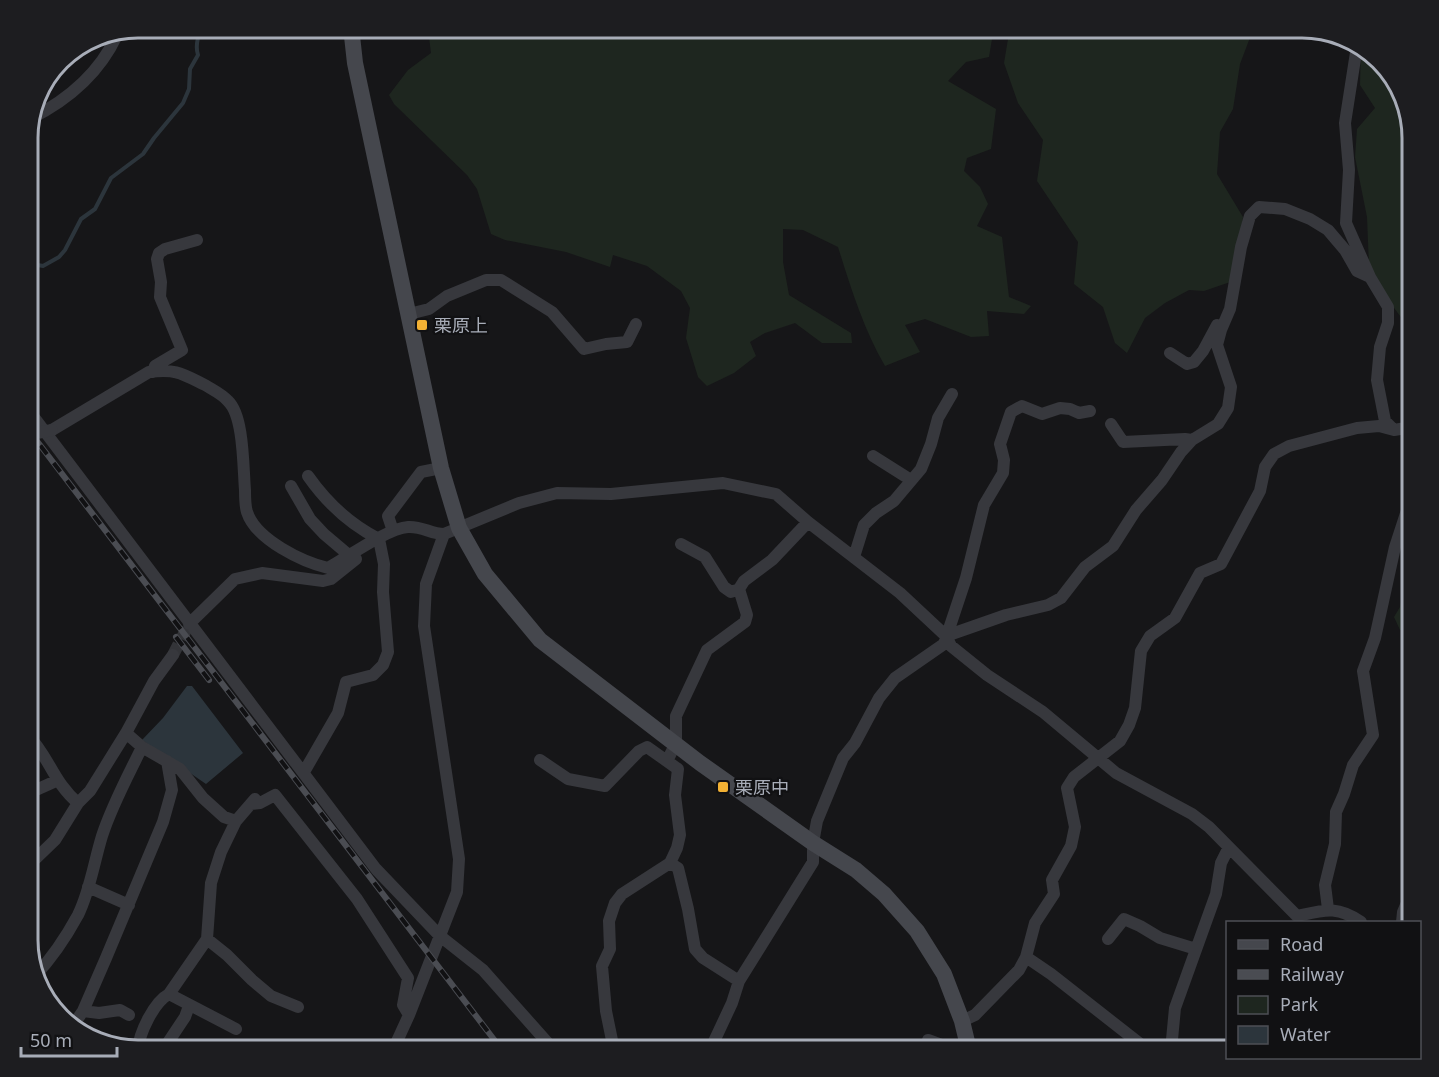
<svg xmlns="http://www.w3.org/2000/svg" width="1439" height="1077" font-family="'Noto Sans','Noto Sans JP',sans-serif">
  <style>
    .green { fill: #1e261f }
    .water { fill: #2c353c }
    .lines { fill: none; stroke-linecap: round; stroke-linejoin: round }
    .stream { stroke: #2c353c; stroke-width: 4 }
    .street-tunnel { stroke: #333438; stroke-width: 12; stroke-dasharray: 12 6; stroke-linecap: butt }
    .street { stroke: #37383d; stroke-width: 12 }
    .secondary { stroke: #45474d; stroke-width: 16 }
    .rail-casing { stroke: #4a4c52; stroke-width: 6 }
    .rail { stroke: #111113; stroke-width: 4; stroke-dasharray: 11; stroke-linecap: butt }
    .street-bridge { stroke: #37383d; stroke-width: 12 }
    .poi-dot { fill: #f2b134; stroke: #111113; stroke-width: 2 }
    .labels { text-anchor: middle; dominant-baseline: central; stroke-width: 4.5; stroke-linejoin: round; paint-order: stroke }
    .poi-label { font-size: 18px; fill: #a8adb8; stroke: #111113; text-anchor: start }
    .rim { fill: none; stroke: #a8adb8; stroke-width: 3 }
  </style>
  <rect width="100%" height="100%" fill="#161618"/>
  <path class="green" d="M371,27H994L989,57L966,62L948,81L996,109L991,149L967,158L964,171L980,187L988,204L977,226L1002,237L1009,297L1031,306L1024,314L987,311L989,336L971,337L925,319L905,325L920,352L885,366C863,328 851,288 838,247L803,230L783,229V262L789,295L851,333L852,343H822L795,323L765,333L750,342L756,356L734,373L707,386L698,377L686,338L690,308L681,291L647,266L613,255L610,267L566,252L505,240L491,234L477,189L467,175L394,104L389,95L408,70L431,53L429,37L372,29Z
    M1010,27H1254L1240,64L1233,109L1220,132L1217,174L1243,217L1236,280L1204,291L1189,290L1165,303L1145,318L1127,353L1115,343L1103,307L1074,284L1078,242L1037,181L1043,140L1018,103L1004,63Z
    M1361,48L1369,50L1401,89L1412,137V332L1371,277L1369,266L1367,217L1355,157L1357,129L1375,108L1360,85Z
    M1412,544V630H1400L1394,617L1400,607Z"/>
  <path class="water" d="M187,686H192L243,753L206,784L142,740L163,718Z"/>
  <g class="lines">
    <path class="stream" d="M27,263L43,266L59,257L65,250L81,219L95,209L111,178L143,154L154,138L183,103L189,89L190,69L198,55C194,43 200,38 199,27"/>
    <path class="street-tunnel" d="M173,655L189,624"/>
    <path class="street" d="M1357,46L1345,123L1349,170L1346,223L1370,277
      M30,119C68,100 99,74 117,35
      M409,314L429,309L447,296L486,280H501L552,312L584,349L606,344L627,342L636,324
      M1170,353L1187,364L1194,362L1203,351L1217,325
      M153,372L155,366L182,350L160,297L161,282L157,259L159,253L165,249L197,240
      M27,408L376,869L440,936L483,970L554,1050
      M1111,424L1123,442L1185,439L1192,440
      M52,430L149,372C177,369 181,373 205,385C213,390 222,394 228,401C244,416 243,467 245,490C245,497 245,506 247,512C256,540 303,562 328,568C348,557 388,528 408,527C422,526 431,534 444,534
      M873,456L911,480
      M291,486L310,519L324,534L350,556
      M393,531L388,516L421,472L441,468
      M681,544L705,557L724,587L731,592L739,589L744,581L772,560L808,522
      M854,557L864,525L876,513L894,501L921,469L931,444L938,418L952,394
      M189,624L235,579L262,573L323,581L331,579L356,559
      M946,636L1006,615L1048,605L1061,598L1085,567L1113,546L1136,510L1162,480L1181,452L1192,440L1218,424L1228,408L1231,387L1217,345L1221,330L1230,309L1241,247L1250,216L1259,207L1285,209L1310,219L1328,230L1345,250L1357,271L1370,277L1388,307V323L1380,347L1377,380L1385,421L1394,430
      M126,733L142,747L180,769L203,798L224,817L236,821
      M27,734C49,756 53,782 78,803
      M540,760L568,779L605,786L639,751L647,747L678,769L675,795L680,835L677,848L670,863L622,894L615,903L609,921L610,949L602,966L606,1011L614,1050
      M667,761L676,743V716L707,650L745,622L747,615L739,589
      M304,772L338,713L346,682L373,675L383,665L388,652L383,592L384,564L379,539C349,524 327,503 308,476
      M27,794L56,781
      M251,804L260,803L275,795L357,899L408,978L403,1005L409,1015
      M670,863L678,868L688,909L695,949L703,958L739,981
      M27,867L55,840L78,803L90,791L126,733L154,681L173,655
      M88,887L129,905
      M1328,909L1325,885L1335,844L1336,812L1344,794L1353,765L1373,735L1363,671L1375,638L1395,547L1412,495
      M1402,922L1403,912L1412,891
      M207,939L227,955L252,980L271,996L298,1007
      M1108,939L1124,919L1140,926L1160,938L1196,949
      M1026,957L1051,974L1148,1050
      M35,976C52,958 66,937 78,915C90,891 94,862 102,836C112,805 128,776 142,747
      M169,994L236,1029
      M83,1011L99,1013L120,1010L129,1015
      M962,1021L975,1015L1019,970L1026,957L1035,923L1054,894L1052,880L1071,846L1075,827L1067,788L1074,777L1120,741L1129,725L1135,708L1141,651L1150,636L1175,618L1200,573L1221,564L1260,491L1265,467L1274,454L1289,446L1357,428L1379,426L1394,430L1412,427
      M72,1027L83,1011L106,958L163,822L172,790L167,761
      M928,1040L947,1047L948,1050
      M138,1050C139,1033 154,1002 169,994L207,939L211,883L221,852L236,821L255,799
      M163,1050L185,1017L189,1006
      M393,1050L409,1015L457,892L459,859L424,626L426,584L444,534L519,503L557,493L611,494L723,483L776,494L808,522L900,593L946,636L951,646L987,675L1043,712L1116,773L1192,814L1209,827L1297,916C1324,910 1337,905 1361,922
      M710,1050L732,1003L739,981L813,862V843L817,821L843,758L855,743L879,698L895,678L944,644L966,578L984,505L1003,473L1004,460L1000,444L1011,412L1022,406L1042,414L1060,408L1070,409L1079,413L1090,411
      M1171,1050L1175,1008L1216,894L1221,863L1228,849"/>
    <path class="secondary" d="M351,27L355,63L441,468L459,528L485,574L540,640L700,763L813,843L856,870L884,894L917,931L944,974L962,1021L969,1050"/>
    <g class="rail-casing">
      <path id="rail" d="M27,428L502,1050
        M176,637L209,680"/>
    </g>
    <use href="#rail" class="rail"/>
    <path class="street-bridge" d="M27,435L52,430"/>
  </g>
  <g class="poi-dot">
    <rect x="416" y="319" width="12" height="12" rx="3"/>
    <rect x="717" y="781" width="12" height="12" rx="3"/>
  </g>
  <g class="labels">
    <g class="poi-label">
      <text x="434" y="325">栗原上</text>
      <text x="735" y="787">栗原中</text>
    </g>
  </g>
  <path d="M0 0H1439V1077H0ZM138 38H1302A100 100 0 0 1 1402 138V940A100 100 0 0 1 1302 1040H138A100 100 0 0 1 38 940V138A100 100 0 0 1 138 38Z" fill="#1d1d20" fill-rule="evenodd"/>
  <path class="rim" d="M138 38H1302A100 100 0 0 1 1402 138V940A100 100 0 0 1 1302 1040H138A100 100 0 0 1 38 940V138A100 100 0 0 1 138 38Z"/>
  <rect x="1226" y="921" width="195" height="138" fill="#111113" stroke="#4d4f55" stroke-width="1.5"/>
  <rect x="1238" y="940" width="30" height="9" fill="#45474d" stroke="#4d4f55" stroke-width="1.5"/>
  <text x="1280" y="951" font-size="18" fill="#a8adb8">Road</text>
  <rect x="1238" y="970" width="30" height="9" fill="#4a4c52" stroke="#4d4f55" stroke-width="1.5"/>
  <text x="1280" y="981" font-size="18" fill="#a8adb8">Railway</text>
  <rect x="1238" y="996" width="30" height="18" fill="#1e261f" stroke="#4d4f55" stroke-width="1.5"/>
  <text x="1280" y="1011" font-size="18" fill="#a8adb8">Park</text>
  <rect x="1238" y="1026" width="30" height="18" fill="#2c353c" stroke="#4d4f55" stroke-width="1.5"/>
  <text x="1280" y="1041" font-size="18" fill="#a8adb8">Water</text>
  <path d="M21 1047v9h96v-9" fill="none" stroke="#a8adb8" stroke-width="3"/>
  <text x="30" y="1047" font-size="18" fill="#a8adb8" stroke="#111113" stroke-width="4.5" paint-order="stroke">50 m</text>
</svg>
